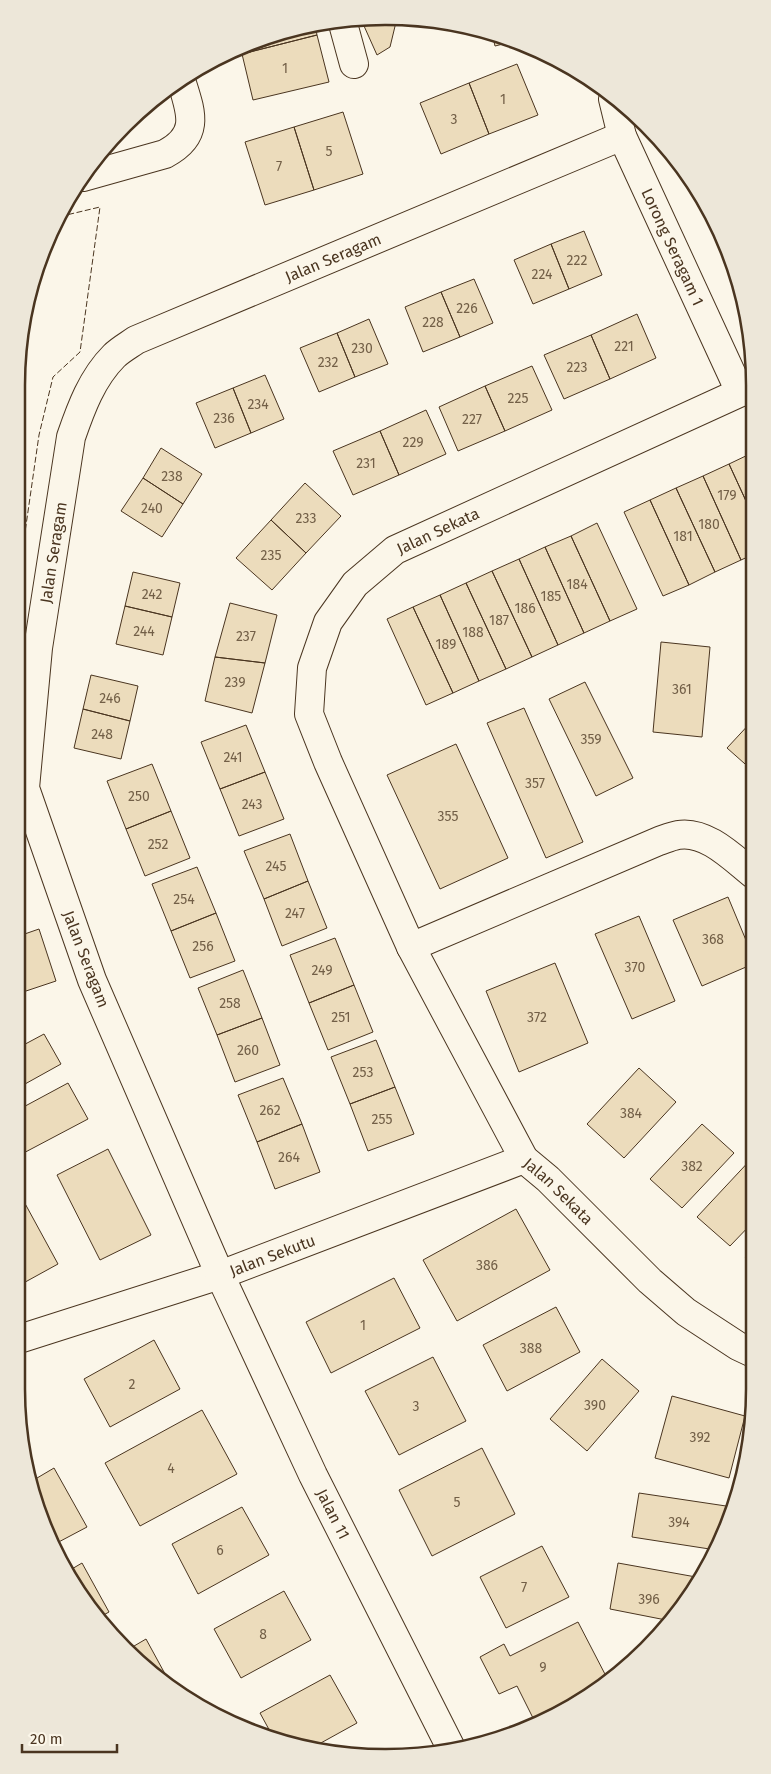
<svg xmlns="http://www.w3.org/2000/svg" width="771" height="1774" font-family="'Fira Sans',sans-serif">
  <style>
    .building { fill: #ecdcbc; stroke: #4a3520 }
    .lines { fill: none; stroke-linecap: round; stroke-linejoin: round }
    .street-casing { stroke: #4a3520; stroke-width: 30 }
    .street { stroke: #fbf6e9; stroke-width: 28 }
    .fence { stroke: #4a3520; stroke-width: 1; stroke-dasharray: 6 2.5; stroke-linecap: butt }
    .labels { text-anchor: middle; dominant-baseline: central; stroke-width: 4; stroke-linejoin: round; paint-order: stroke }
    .number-label { font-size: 14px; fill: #725f47 }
    .street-label { font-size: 16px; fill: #4a3520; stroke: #fbf6e9 }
    .rim { fill: none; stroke: #4a3520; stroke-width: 2.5 }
  </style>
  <rect width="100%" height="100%" fill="#fbf6e9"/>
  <path class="building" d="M360,17L397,18L390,47L377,55Z
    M315,25L317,35L242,54L240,48L290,29Z
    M492,33L504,36L515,41L495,46Z
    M317,35L329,82L253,100L242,54Z
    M517,64L538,115L489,134L469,83Z
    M469,83L489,134L441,154L420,103Z
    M343,112L363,174L314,190L294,127Z
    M294,127L314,190L265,205L245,142Z
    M584,231L602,275L569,289L551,244Z
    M551,244L569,289L533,304L514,260Z
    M474,279L493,323L460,337L441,292Z
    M441,292L460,337L423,352L405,307Z
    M637,314L656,358L610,379L591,335Z
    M369,319L388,364L355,377L337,333Z
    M337,333L355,377L319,392L300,348Z
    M591,335L610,379L564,399L544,355Z
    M532,366L552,410L505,431L485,386Z
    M265,375L284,419L251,433L233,388Z
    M485,386L505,431L458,451L439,407Z
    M233,388L251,433L215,448L196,403Z
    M426,410L446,454L399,475L380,431Z
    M380,431L399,475L353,495L333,451Z
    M161,448L202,474L183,504L143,478Z
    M752,453V514L729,464Z
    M729,464L752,514V555L741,560L703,476Z
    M703,476L741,560L715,572L676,488Z
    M143,478L183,504L162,537L121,511Z
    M305,483L341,516L306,553L271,520Z
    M676,488L715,572L689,585L650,500Z
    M650,500L689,585L663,596L624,512Z
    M271,520L306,553L272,590L236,558Z
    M597,523L637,609L610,621L571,536Z
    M571,536L610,621L584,633L545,547Z
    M545,547L584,633L558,645L519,559Z
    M519,559L558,645L532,657L492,571Z
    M492,571L532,657L506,669L466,583Z
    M133,572L180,583L172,617L125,606Z
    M466,583L506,669L479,681L440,595Z
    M440,595L479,681L453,693L413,607Z
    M230,603L277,615L265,663L215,657Z
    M125,606L172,617L163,655L116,644Z
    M413,607L453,693L426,705L387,619Z
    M661,642L710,647L702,737L653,732Z
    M215,657L265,663L252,713L205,701Z
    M91,675L138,686L130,721L83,709Z
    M585,682L633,778L596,796L549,699Z
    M524,708L583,842L546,858L487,723Z
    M83,709L130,721L121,759L74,748Z
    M753,720V771L727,748Z
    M246,725L265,772L220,789L201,742Z
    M456,744L508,858L440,889L387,775Z
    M152,764L171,811L126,829L107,781Z
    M265,772L284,819L239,836L220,789Z
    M171,811L190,858L145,876L126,829Z
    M290,834L308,881L264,899L244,851Z
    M197,867L216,913L171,931L152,884Z
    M308,881L327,928L282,946L264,899Z
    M728,897L753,957V964L702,986L673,920Z
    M216,913L235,961L190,978L171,931Z
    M639,916L675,1001L632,1019L595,934Z
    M39,929L56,981L20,993L16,982V937Z
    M335,938L354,985L309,1003L290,955Z
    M555,963L588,1043L519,1072L486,991Z
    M243,970L262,1018L217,1035L198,988Z
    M354,985L373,1032L328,1050L309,1003Z
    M262,1018L280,1065L235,1082L217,1035Z
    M44,1034L61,1064L16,1089V1049Z
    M376,1040L395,1087L350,1104L331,1057Z
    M639,1068L676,1102L624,1158L587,1124Z
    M283,1078L302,1124L257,1142L238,1095Z
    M68,1083L88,1119L16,1157V1111Z
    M395,1087L414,1134L368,1151L350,1104Z
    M302,1124L320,1172L275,1189L257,1142Z
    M702,1124L734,1153L682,1208L650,1179Z
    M108,1149L151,1235L100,1260L57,1175Z
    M754,1156V1221L730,1246L697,1217Z
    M16,1187L58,1264L18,1286L16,1282Z
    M516,1209L550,1270L457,1321L423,1260Z
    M754,1248V1266L745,1258Z
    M394,1278L420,1328L331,1373L306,1322Z
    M556,1307L580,1352L507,1391L483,1345Z
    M154,1340L180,1389L110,1427L84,1379Z
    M433,1357L466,1421L399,1455L365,1391Z
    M602,1359L639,1391L587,1451L550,1419Z
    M672,1396L745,1416L729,1478L655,1458Z
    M202,1410L237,1474L140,1526L105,1463Z
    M482,1448L515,1514L432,1556L399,1490Z
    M54,1468L87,1527L53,1545L36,1507L32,1481Z
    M639,1493L726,1506L721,1538L716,1550L632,1537Z
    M242,1507L269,1555L198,1594L172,1544Z
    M542,1546L569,1597L506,1628L480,1577Z
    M82,1563L109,1612L98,1618L65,1573Z
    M618,1563L696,1577L694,1589L671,1621L610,1609Z
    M284,1591L311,1640L241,1678L214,1629Z
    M578,1622L607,1678L570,1708L536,1724L517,1686L499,1694L480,1657L504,1644L510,1656Z
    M146,1639L170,1683L129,1649Z
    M330,1675L357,1723L310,1749L272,1735L260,1713Z"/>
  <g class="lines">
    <g class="street-casing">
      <g id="street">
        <path d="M342,20L354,64"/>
        <path id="s1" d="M613,99L622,136L740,392"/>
        <path d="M83,177L165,154C201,135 191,112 181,80"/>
        <path id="s2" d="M752,387L395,550L355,584L328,622L312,668L309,714L328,762L411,947L524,1159L548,1179L650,1281L686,1312L738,1346L755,1354"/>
        <path d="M411,947L659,841C665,839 672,836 678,835C706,830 733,858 753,874"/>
        <path id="s3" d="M16,1340L220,1275L524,1159"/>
        <path id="s4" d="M452,1750L313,1475L220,1275L92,980L25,788L38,648L71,437C81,408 92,378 114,356C120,350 129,345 136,340L622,136"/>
      </g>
    </g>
    <use href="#street" class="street"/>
    <path class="fence" d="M16,591L19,574L16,573L19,574L39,435L53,377L80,352L100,207L58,217"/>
  </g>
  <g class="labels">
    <g class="number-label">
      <text x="285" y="68">1</text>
      <text x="503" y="99">1</text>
      <text x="454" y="119">3</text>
      <text x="329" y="151">5</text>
      <text x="279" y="166">7</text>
      <text x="577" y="260">222</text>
      <text x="542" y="274">224</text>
      <text x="467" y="308">226</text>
      <text x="433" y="322">228</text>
      <text x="624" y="346">221</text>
      <text x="362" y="348">230</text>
      <text x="328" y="362">232</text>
      <text x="577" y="367">223</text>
      <text x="518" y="398">225</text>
      <text x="258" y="404">234</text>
      <text x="224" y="418">236</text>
      <text x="472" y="419">227</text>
      <text x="413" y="442">229</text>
      <text x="366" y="463">231</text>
      <text x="172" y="476">238</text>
      <text x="727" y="495">179</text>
      <text x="152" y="508">240</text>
      <text x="306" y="518">233</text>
      <text x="709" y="524">180</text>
      <text x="683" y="536">181</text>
      <text x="271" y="555">235</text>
      <text x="577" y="584">184</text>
      <text x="152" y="594">242</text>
      <text x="551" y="596">185</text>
      <text x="525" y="608">186</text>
      <text x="499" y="620">187</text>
      <text x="144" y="631">244</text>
      <text x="473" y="632">188</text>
      <text x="246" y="636">237</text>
      <text x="446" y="644">189</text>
      <text x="235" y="682">239</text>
      <text x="682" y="689">361</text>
      <text x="110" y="698">246</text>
      <text x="102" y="734">248</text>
      <text x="591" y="739">359</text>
      <text x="233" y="757">241</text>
      <text x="535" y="783">357</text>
      <text x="139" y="796">250</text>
      <text x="252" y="804">243</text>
      <text x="448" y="816">355</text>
      <text x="158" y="844">252</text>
      <text x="276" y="866">245</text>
      <text x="184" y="899">254</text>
      <text x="295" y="913">247</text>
      <text x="713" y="939">368</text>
      <text x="203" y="946">256</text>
      <text x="635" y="967">370</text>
      <text x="322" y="970">249</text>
      <text x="230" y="1003">258</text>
      <text x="341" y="1017">251</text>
      <text x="537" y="1017">372</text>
      <text x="248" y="1050">260</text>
      <text x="363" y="1072">253</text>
      <text x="270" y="1110">262</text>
      <text x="631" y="1113">384</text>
      <text x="382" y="1119">255</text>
      <text x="289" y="1157">264</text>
      <text x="692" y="1166">382</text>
      <text x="487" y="1265">386</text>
      <text x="363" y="1325">1</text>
      <text x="531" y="1348">388</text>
      <text x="132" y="1384">2</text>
      <text x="595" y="1405">390</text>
      <text x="416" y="1406">3</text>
      <text x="700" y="1437">392</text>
      <text x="171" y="1468">4</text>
      <text x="457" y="1502">5</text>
      <text x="679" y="1522">394</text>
      <text x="220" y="1550">6</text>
      <text x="524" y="1587">7</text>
      <text x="649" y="1599">396</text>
      <text x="263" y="1634">8</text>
      <text x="543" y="1667">9</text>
    </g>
    <g class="street-label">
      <text stroke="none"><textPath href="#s1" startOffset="160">Lorong Seragam 1</textPath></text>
      <text stroke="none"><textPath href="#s4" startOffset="1741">Jalan Seragam</textPath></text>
      <text transform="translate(438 531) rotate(-25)">Jalan Sekata</text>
      <text stroke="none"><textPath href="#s4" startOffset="1291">Jalan Seragam</textPath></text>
      <text transform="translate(86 959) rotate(69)">Jalan Seragam</text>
      <text stroke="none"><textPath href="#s2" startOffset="1128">Jalan Sekata</textPath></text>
      <text stroke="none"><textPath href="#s3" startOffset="270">Jalan Sekutu</textPath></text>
      <text transform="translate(333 1514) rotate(63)">Jalan 11</text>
    </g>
  </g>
  <path d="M0 0H771V1774H0ZM385 25H386A360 360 0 0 1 746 385V1389A360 360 0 0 1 386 1749H385A360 360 0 0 1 25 1389V385A360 360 0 0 1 385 25Z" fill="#ede7d9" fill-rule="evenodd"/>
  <path class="rim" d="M385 25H386A360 360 0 0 1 746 385V1389A360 360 0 0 1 386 1749H385A360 360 0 0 1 25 1389V385A360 360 0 0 1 385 25Z"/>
  <path d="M22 1744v8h95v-8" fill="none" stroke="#4a3520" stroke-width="2.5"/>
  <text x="30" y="1744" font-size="15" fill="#4a3520" stroke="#fbf6e9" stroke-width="4" paint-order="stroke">20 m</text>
</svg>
